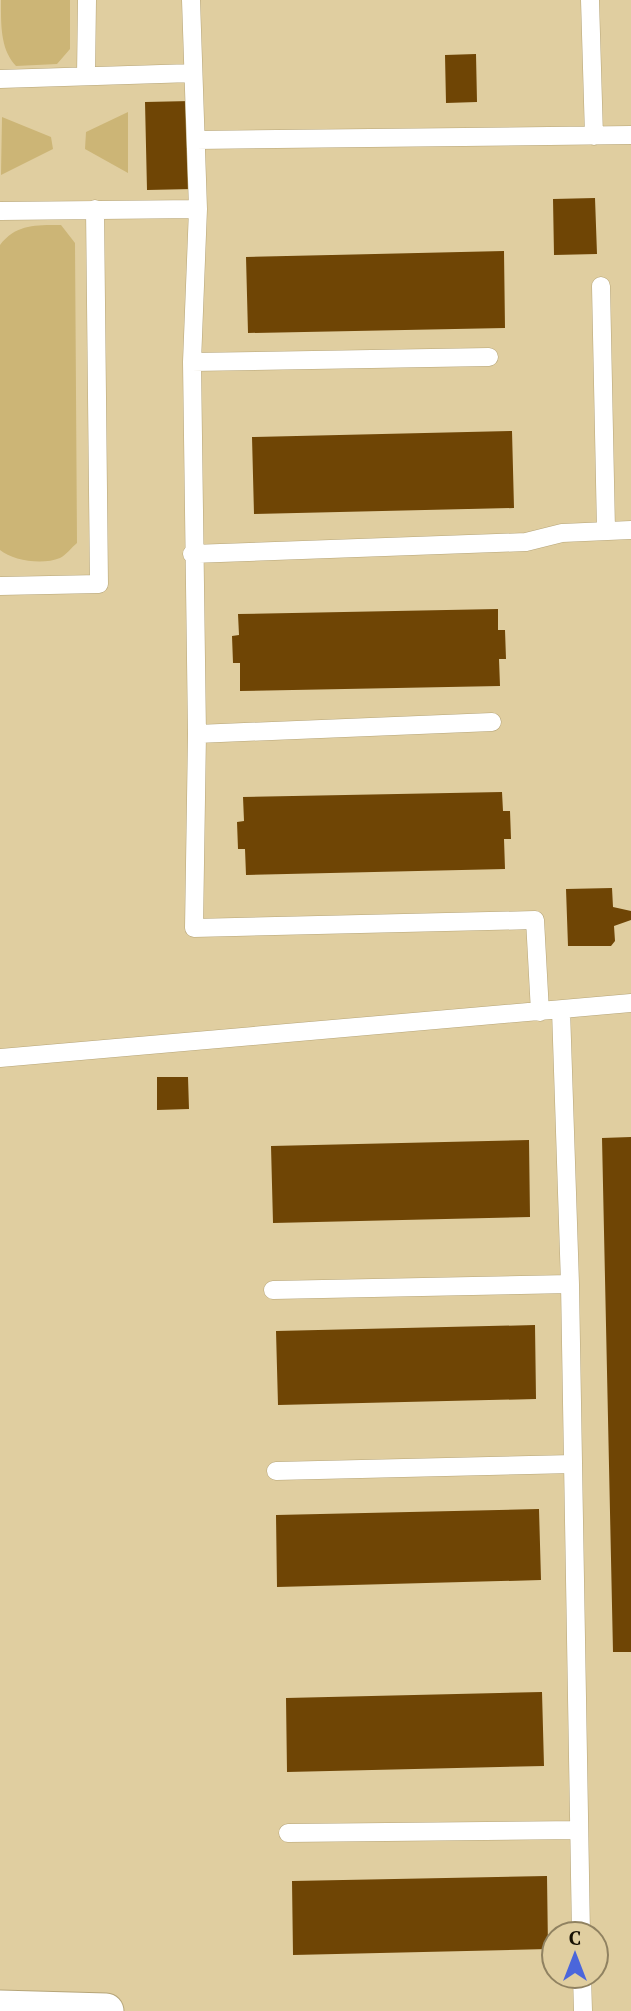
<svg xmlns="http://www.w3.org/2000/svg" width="631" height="2011" font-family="'PT Serif',serif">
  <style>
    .green { fill: #ccb576 }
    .building { fill: #6f4505 }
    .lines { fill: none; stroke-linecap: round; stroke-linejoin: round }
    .lane-casing { stroke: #b6a578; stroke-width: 19 }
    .street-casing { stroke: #b6a578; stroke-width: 37 }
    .lane { stroke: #fff; stroke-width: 18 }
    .street { stroke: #fff; stroke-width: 35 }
  </style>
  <rect width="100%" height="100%" fill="#e0cea0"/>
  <path class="green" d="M1,0H70V49L57,64L16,66C0,49 1,24 1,0Z
    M128,112V173L85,149L86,132Z
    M2,117L51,137L53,149L1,175Z
    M61,225L75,243L77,543C72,547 66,555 60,558C43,565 13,561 0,550V245C16,224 36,225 61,225Z"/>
  <path class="building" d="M476,54L477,102L446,103L445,55Z
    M191,101L193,189L147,190L145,102Z
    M595,198L597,254L554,255L553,199Z
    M504,251L505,328L248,333L246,257Z
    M512,431L514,508L254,514L252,437Z
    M498,609V630H505L506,659H499L500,686L240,691V663H233L232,636L239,635L238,614Z
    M502,792L503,811H510L511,839H504L505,869L246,875L245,849H238L237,822L244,821L243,797Z
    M612,888L613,907L631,911V920L614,926L615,941L611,946H568L566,889Z
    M157,1077H188L189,1109L157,1110Z
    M631,1137V1652H613L602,1138Z
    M529,1140L530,1217L273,1223L271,1146Z
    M535,1325L536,1399L278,1405L276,1331Z
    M539,1509L541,1580L277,1587L276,1515Z
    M542,1692L544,1766L287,1772L286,1698Z
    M547,1876L548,1949L293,1955L292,1881Z"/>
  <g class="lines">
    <g class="lane-casing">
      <path id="lane" d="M191,0L198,209L192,362L197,734L194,928L535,920L540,1012
        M590,0L594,136
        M86,76L87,0
        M0,79L193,73
        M196,140L631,135
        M0,211L198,209
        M601,286L606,530
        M192,362L489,357
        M192,554L526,542L562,533L631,530
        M0,586L99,584L95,209
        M197,734L492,722
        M561,1010L570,1284L581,1934
        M0,1058L631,1003
        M273,1290L570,1284
        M276,1471L573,1464
        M288,1833L579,1830
        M582,1976L583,2011"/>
    </g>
    <g class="street-casing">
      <path id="street" d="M0,2008L106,2011"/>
    </g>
    <use href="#lane" class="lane"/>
    <use href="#street" class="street"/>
  </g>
  <g transform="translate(575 1955)"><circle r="33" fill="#e0cea0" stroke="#908261" stroke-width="2"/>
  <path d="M0-5L12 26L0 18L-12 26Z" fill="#4b66db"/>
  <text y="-10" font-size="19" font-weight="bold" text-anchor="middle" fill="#171002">С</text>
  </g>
</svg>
